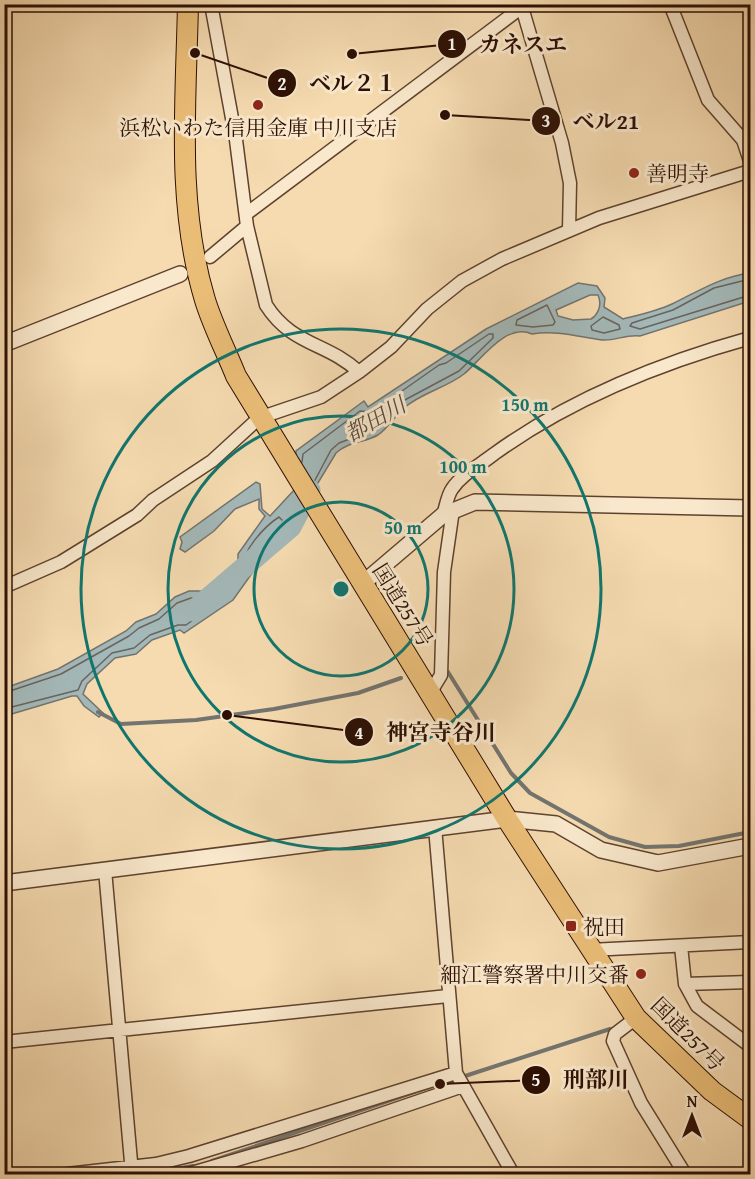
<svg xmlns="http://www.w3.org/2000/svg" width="755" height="1179" font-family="'Gentium Book Plus','Noto Serif JP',serif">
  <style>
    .water { fill: #a3b8b8; stroke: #737470; stroke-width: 1.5; fill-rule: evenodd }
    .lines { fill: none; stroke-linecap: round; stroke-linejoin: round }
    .shore { stroke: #68645e; stroke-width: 1.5 }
    .stream { stroke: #737470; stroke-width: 4 }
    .river { stroke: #a3b8b8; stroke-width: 21 }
    .minor-casing { stroke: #5e422e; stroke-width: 15 }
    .tertiary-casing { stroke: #5e422e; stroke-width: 18 }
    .trunk-casing { stroke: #2c0f03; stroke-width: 22 }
    .minor { stroke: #f9e8cc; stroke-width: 12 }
    .tertiary { stroke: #f9e8cc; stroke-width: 15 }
    .trunk { stroke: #ebbe78; stroke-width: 20 }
    .ring { fill: none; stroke: #0f766e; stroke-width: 3 }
    .poi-dot { fill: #8f2418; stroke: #f9e8cc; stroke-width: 2 }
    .labels { text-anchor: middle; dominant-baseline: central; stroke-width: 6; stroke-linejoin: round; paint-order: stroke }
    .poi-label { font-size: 21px; fill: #2c0f03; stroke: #f9e8cc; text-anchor: start }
    .street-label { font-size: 21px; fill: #2c0f03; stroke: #f9e8cc }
    .water-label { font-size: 22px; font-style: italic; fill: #564a42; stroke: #f9e8cc }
    .centre { fill: #0f766e; stroke: #f9e8cc; stroke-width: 3 }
    .ring-label { font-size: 18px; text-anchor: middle; font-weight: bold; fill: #0f766e; stroke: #f9e8cc; stroke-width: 6; stroke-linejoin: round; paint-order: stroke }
    .leader { fill: none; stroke: #2c0f03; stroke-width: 2 }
    .callout-dot { fill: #2c0f03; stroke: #f9e8cc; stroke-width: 2 }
    .mark-label { font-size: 18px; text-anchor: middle; font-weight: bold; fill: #fff }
    .callout-label { font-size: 22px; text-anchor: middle; font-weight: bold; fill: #2c0f03; stroke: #f9e8cc; stroke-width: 6; stroke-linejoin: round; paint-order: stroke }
  </style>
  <rect width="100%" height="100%" fill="#f6dbb1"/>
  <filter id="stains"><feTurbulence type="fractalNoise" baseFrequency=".00333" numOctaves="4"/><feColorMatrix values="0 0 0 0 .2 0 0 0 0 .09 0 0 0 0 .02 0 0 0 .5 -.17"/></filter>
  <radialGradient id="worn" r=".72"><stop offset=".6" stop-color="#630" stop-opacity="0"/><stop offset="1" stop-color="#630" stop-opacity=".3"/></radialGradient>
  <path class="water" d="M750,273V301L640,336C627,334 615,341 602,340C579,337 557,330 532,334C506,322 481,360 464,374C446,388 421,393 404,408C395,416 388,428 378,435C364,443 349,441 336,453L301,511L287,524L233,600L184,633L180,630L152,640L136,654L115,658L87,684L83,694L103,713L99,717L84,706L77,696H72L5,716V688L58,669L126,631L136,622L156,614L175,597L189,591H219L238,560V554L265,516L259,509V499L235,509L214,531L185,552L180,549L182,542L180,537L256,482L260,484L262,509L270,516L296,488V451L364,401L368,407L486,329L578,283L597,286L605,298L604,307L623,319C639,315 657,311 672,304C699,291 720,277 750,273ZM590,295H598C602,304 599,314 591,319L573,320L558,316L556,310Z"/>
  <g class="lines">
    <path class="shore" d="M750,279L714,288L673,310L632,323L630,326L640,329L750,295
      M547,305L555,322L553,325L533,327L516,325L517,320Z
      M603,317L619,325L620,329L604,333L592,330L591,326Z
      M302,462L303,454L360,411L372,412L439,365L446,363L489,334H493V338L459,371L401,402L374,430L339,443L331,450L314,482
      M279,517L283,521L247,569H243C241,551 265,526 279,517Z
      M4,693L61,674L129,636L139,628L159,619L177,603L191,598L218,600L217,603L186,625H178L150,635L134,648L112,653L82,681L78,690L4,709"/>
    <path class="stream" d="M448,672L511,773L530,793L609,837L645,847L679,846L750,832
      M98,712L121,724L196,720L274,709L358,693L401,678
      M462,1077L610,1029
      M212,1161L429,1087
      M147,1174L193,1166"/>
    <path class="river" d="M193,611L291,527L310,490"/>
    <g class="minor-casing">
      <path id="minor" d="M521,4L562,143L570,183L569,230
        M670,4L708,100L743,140L750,161
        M246,214L526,4
        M210,257L247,226L236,140L211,4
        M359,372L391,347L427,309L462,281L502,259L599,218L750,171
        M443,515C446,507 447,496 452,489C462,474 480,465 494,454C570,399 660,363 750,338
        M4,587L61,562L137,515L153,500L212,461L259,418L321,397L359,372C327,342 292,346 266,305L247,226
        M430,693L441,675L444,572L453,510
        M435,827L456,1073L513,1174
        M105,870L132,1173
        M681,946L685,984L697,1006L750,1046
        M590,950L750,942
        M685,984L750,982
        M636,1018L615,1034L613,1041L641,1103L685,1174
        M4,1042L448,996
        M67,1174L156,1164L189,1156L456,1073
        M188,1174L302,1141L463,1086"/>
    </g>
    <g class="tertiary-casing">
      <path id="tertiary" d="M4,344L180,274
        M362,584L443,515L475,502L750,508
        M4,883L507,819L556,824L601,850L658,863L750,846"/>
    </g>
    <g class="trunk-casing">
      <path id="trunk" d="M188,4C186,103 176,204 205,300C213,326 226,351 236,376L507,819L636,1018L712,1091L750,1119"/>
    </g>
    <use href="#minor" class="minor"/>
    <use href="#tertiary" class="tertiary"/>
    <use href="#trunk" class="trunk"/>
  </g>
  <g class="ring">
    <circle cx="341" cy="589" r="87"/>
    <circle cx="341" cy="589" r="173"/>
    <circle cx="341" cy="589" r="260"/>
  </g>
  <g class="poi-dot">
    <circle cx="258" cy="105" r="6"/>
    <circle cx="634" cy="173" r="6"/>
    <rect x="565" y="920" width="12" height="12" rx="3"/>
    <circle cx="641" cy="974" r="6"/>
  </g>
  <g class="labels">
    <g class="poi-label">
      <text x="258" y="127" text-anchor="middle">浜松いわた信用金庫 中川支店</text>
      <text x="646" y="173">善明寺</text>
      <text x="583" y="926">祝田</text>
      <text x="629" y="974" text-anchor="end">細江警察署中川交番</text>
    </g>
    <g class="street-label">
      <text transform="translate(403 605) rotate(58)">国道257号</text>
      <text transform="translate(688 1034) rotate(45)">国道257号</text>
    </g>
    <g class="water-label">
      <text transform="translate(375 419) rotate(-30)">都田川</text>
    </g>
  </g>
  <circle cx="341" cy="589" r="9" class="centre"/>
  <g class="ring-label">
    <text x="525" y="411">150 m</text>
    <text x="463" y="473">100 m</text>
    <text x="403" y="534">50 m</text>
  </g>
  <path class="leader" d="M352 54L452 44M195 53L282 83M445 115L546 121M227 715L359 732M440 1084L536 1080"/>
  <g class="callout-dot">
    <circle cx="352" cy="54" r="6"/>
    <circle cx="195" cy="53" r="6"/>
    <circle cx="445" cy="115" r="6"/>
    <circle cx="227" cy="715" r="6"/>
    <circle cx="440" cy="1084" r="6"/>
    <circle cx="452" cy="44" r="15"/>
    <circle cx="282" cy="83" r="15"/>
    <circle cx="546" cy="121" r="15"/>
    <circle cx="359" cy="732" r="15"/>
    <circle cx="536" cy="1080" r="15"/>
  </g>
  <g class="mark-label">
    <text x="452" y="50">1</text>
    <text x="282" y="90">2</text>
    <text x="546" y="127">3</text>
    <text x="359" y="739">4</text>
    <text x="536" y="1086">5</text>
  </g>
  <g class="callout-label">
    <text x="523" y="52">カネスエ</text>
    <text x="353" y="91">ベル２１</text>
    <text x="606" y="129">ベル21</text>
    <text x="441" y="740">神宮寺谷川</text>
    <text x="596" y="1087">刑部川</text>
  </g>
  <rect width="755" height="1179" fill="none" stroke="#f6dbb1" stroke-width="24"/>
  <rect x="6" y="6" width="743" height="1167" fill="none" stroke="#2c0f03" stroke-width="3"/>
  <rect x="12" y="12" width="731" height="1155" fill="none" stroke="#2c0f03" stroke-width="1.5"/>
  <g transform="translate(692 1116)" stroke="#f9e8cc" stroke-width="4.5" paint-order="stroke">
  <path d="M0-4.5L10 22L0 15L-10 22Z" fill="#2c0f03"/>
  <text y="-9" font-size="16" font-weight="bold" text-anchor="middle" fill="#2c0f03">N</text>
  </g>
  <rect width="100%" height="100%" filter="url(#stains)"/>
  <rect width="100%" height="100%" fill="url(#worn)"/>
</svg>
